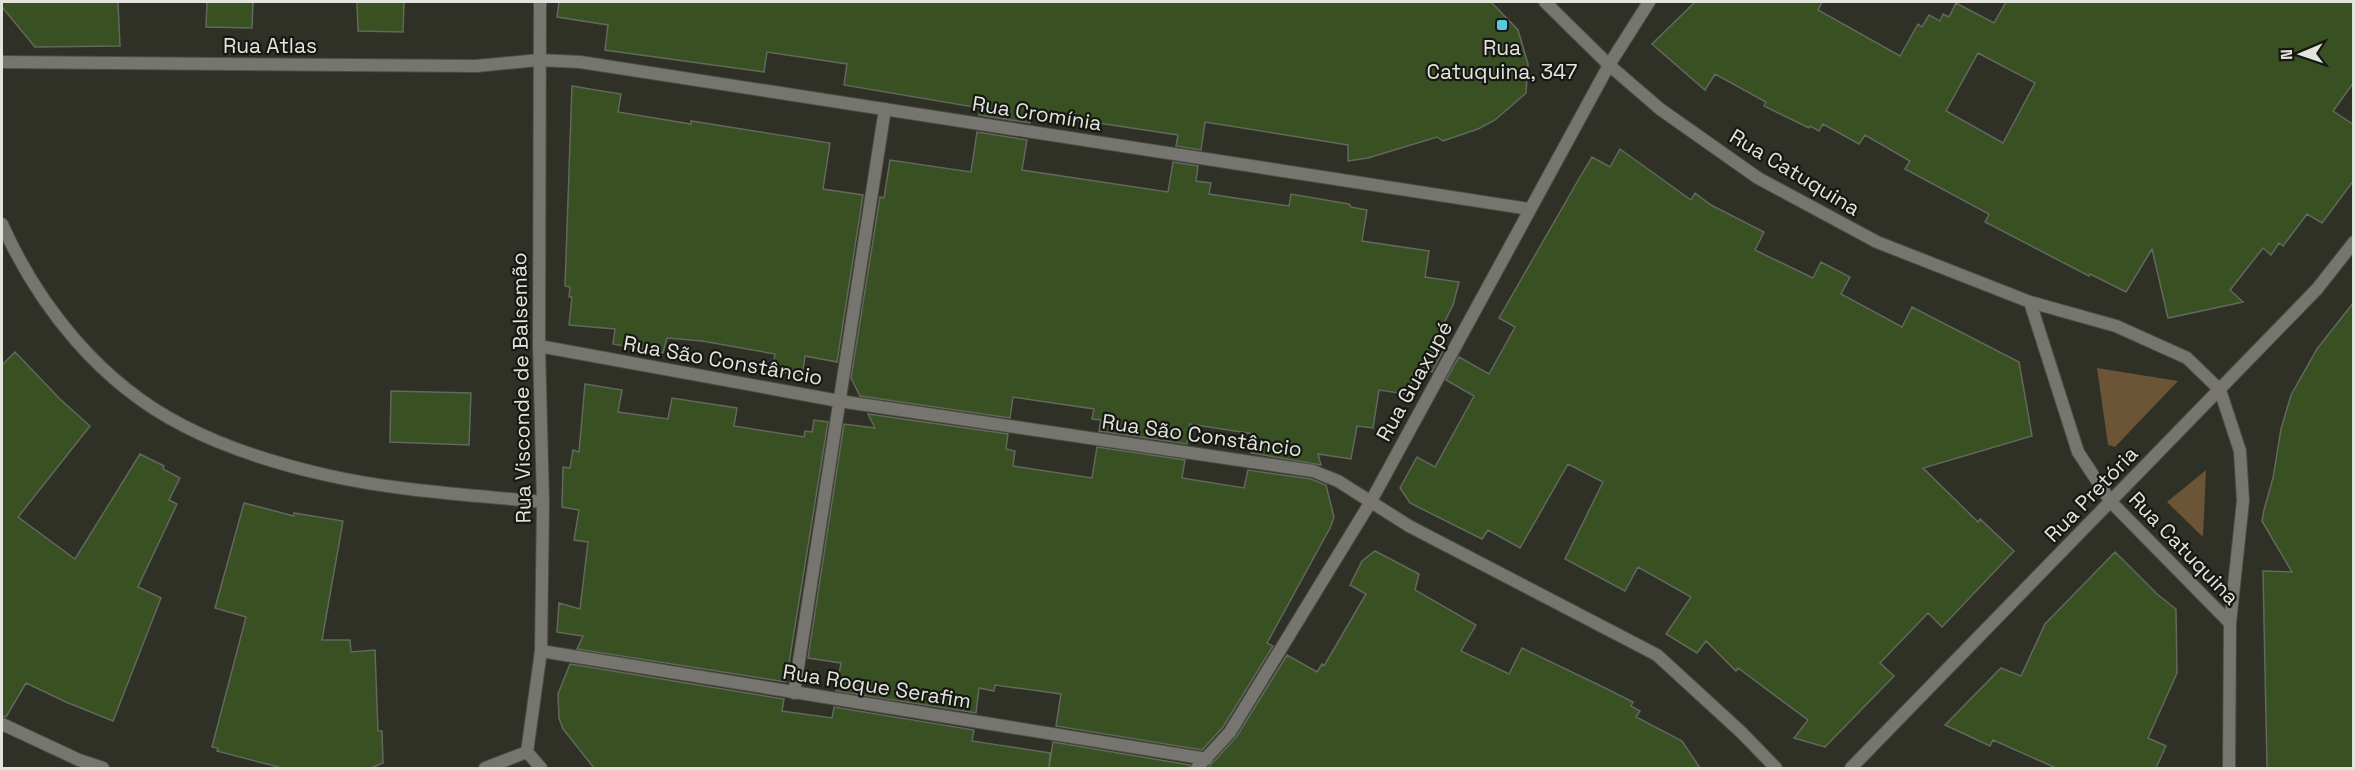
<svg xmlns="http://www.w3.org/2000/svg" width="2355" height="770" font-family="'Space Grotesk',sans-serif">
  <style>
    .green { fill: #6c5436 }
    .building { fill: #395023; stroke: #62685e; stroke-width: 1.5; fill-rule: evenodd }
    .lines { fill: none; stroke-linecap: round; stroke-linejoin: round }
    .lane-casing { stroke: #4c4d43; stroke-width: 14 }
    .street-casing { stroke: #4c4d43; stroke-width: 14 }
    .lane { stroke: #777570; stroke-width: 12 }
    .street { stroke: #777570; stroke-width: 12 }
    .poi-dot { fill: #55cadf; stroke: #171713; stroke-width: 2 }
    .labels { text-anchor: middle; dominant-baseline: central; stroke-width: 4.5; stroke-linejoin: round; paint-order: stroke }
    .street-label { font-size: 21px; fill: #e3e4dd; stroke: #171713 }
    .poi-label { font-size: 21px; fill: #e3e4dd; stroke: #171713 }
  </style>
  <rect width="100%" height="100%" fill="#2f3026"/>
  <path class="green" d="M2097,368L2178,381L2115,447L2108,445Z
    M2206,470L2203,537L2167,502Z"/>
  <path class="building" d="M2,2H118L120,46L35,47L2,7Z
    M207,2H253L252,28L206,27Z
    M357,2H404L403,32L358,31Z
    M559,2H1491L1518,30L1528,64L1526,93L1495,120L1478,129L1443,141L1437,137L1368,158L1348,161V145L1205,122L1201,150L1176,146L1178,135L1031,113L1030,123L979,115L980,108L844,85L847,64L767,52L764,72L605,50L608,25L557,17Z
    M1695,2H1822L1818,10L1900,56L1918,24L1922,27L1929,15L1940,21L1943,14L1949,17L1956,3L1994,23L2006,2H2354V82L2333,111L2354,125V180L2322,223L2307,214L2283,246L2279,243L2271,255L2263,248L2230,290L2243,302L2168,318L2152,249L2126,292L2090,274L2089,276L1985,222L1989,214L1905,169L1910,161L1865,135L1859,144L1823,124L1819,131L1810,126L1809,128L1764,106L1766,102L1715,74L1705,90L1652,44ZM1978,53L2035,83L2003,143L1946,111Z
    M572,86L621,94L618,112L691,124V121L830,143L823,189L863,195L837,362L805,356L802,376L772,370L775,354L702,341L667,338L663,353L613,344L615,329L569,325L572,297H569L570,287L565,286Z
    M977,132L1027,140L1022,170L1168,192L1173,162L1198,166L1196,181L1211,183L1209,194L1289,206L1291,194L1349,204L1351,207L1367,210L1362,241L1429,251L1425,277L1459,282L1453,305L1434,343L1444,349L1432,372L1421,366L1405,394L1379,390L1373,428L1357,426L1351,459L1318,454L1321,465L1251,453L1254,434L1190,424L1187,444L1099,431L1101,420L1092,419L1094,409L1013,397L1010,418L860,396L851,378L880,197L884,198L890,160L971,172Z
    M1620,149L1691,200L1695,193L1711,205L1764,232L1755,250L1813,278L1821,262L1850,277L1841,294L1902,327L1912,307L2019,362L2032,436L1923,468L1978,522L1980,519L2014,551L1942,627L1928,613L1880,663L1894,676L1825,747L1794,738L1808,720L1738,668L1736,671L1706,641L1697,653L1666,634L1691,597L1638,567L1625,591L1565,559L1603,482L1568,464L1520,548L1488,530L1482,539L1410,503L1400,488L1417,457L1435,467L1474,396L1446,380L1459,357L1489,374L1515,327L1499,318L1580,177L1592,157L1610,167Z
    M2354,302V768H2267L2263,571L2292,572L2262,521L2264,510L2273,478L2281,429L2291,395L2317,349Z
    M15,352L60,399L90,426L18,517L75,559L140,454L164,466L163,469L180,478L169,500L177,504L138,587L161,598L113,721L66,702L26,683L6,717L2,716V365Z
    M585,384L622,390L618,412L668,419L672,398L737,408L734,426L804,437L805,431L812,432L814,420L828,422L786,682L577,649L583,636L557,632L559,603L580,609L588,542L574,540L579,510L562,507L563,467L570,468L573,450L579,452Z
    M391,391L471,393L469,445L390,442Z
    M868,414L1008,434L1006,449L1015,451L1013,466L1092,478L1097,447L1185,460L1182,478L1244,488L1248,470L1311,479L1326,485L1334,517L1330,528L1267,643L1273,646L1223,727L1202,750L1056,726L1061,694L995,685L994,691L979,688L976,713L836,691L841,663L808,658L844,424L875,428Z
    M244,503L294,516V513L343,521L322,640H350L351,652L375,650L378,731H382L383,763L371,768H282L217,751L218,748L212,747L246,617L215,608Z
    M1375,551L1419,574L1415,590L1476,625L1461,651L1509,674L1522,648L1603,687L1633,702L1631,706L1640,711L1636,717L1682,741L1700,768H1208L1237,736L1287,655L1317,672L1322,664L1324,666L1366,594L1350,585L1362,561Z
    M2115,552L2157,594L2176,609L2177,673L2148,738L2166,746L2156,768H2056L1993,740L1990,746L1945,725L2001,668L2021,676L2045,624Z
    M570,664L784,699L782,711L832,718L834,707L974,730L972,741L1050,753L1049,768H594L563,729L559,718L558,694Z
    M1053,742L1190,765L1189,768H1049Z"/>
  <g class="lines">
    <g class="lane-casing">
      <path id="lane" d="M794,693L885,109"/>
    </g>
    <g class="street-casing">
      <path id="street" d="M540,2L539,346L543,502L541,651L527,752L541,768
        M1545,2L1609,65L1660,109L1758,178L1877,242L2030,302L2116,326L2187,358L2220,390L2240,451L2243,501L2230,623L2229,768
        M2,62L476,66L539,60L580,62L1529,209
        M2,224C39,307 101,384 184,426C228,449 278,464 326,475C396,491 471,495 543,502
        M2030,302L2078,452L2111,502L2230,623
        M539,346L839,401L1313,471L1338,481L1409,526L1657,655L1741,732L1776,768
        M541,651L1207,759
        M2,724L79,760L103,768
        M485,768L527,752
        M1197,768L1230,732L1370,503L1609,65L1649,2
        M1851,768L2317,289L2354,242"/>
    </g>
    <use href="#lane" class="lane"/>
    <use href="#street" class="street"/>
  </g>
  <rect class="poi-dot" x="1496" y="19" width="12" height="12" rx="3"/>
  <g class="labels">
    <g class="street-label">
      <text x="270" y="45">Rua Atlas</text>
      <text transform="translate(1037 113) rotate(9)">Rua Cromínia</text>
      <text transform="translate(1795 172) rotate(31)">Rua Catuquina</text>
      <text transform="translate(723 360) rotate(10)">Rua São Constâncio</text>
      <text transform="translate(1414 381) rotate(-61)">Rua Guaxupé</text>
      <text transform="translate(521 388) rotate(-91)">Rua Visconde de Balsemão</text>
      <text transform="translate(1202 435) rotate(8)">Rua São Constâncio</text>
      <text transform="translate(2091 494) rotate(-46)">Rua Pretória</text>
      <text transform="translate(2184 548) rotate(46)">Rua Catuquina</text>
      <text transform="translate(877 686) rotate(9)">Rua Roque Serafim</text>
    </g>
    <g class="poi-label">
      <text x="1502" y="47">Rua<tspan x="1502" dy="24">Catuquina, 347</tspan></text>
    </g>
  </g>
  <rect width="2355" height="770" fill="none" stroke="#e3e4dd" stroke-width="6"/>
  <g transform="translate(2301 54) rotate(268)" stroke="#171713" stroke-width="4.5" paint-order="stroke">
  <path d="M0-4.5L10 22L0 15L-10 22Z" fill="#e3e4dd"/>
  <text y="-9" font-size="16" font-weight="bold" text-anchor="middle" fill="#e3e4dd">N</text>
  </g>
</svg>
